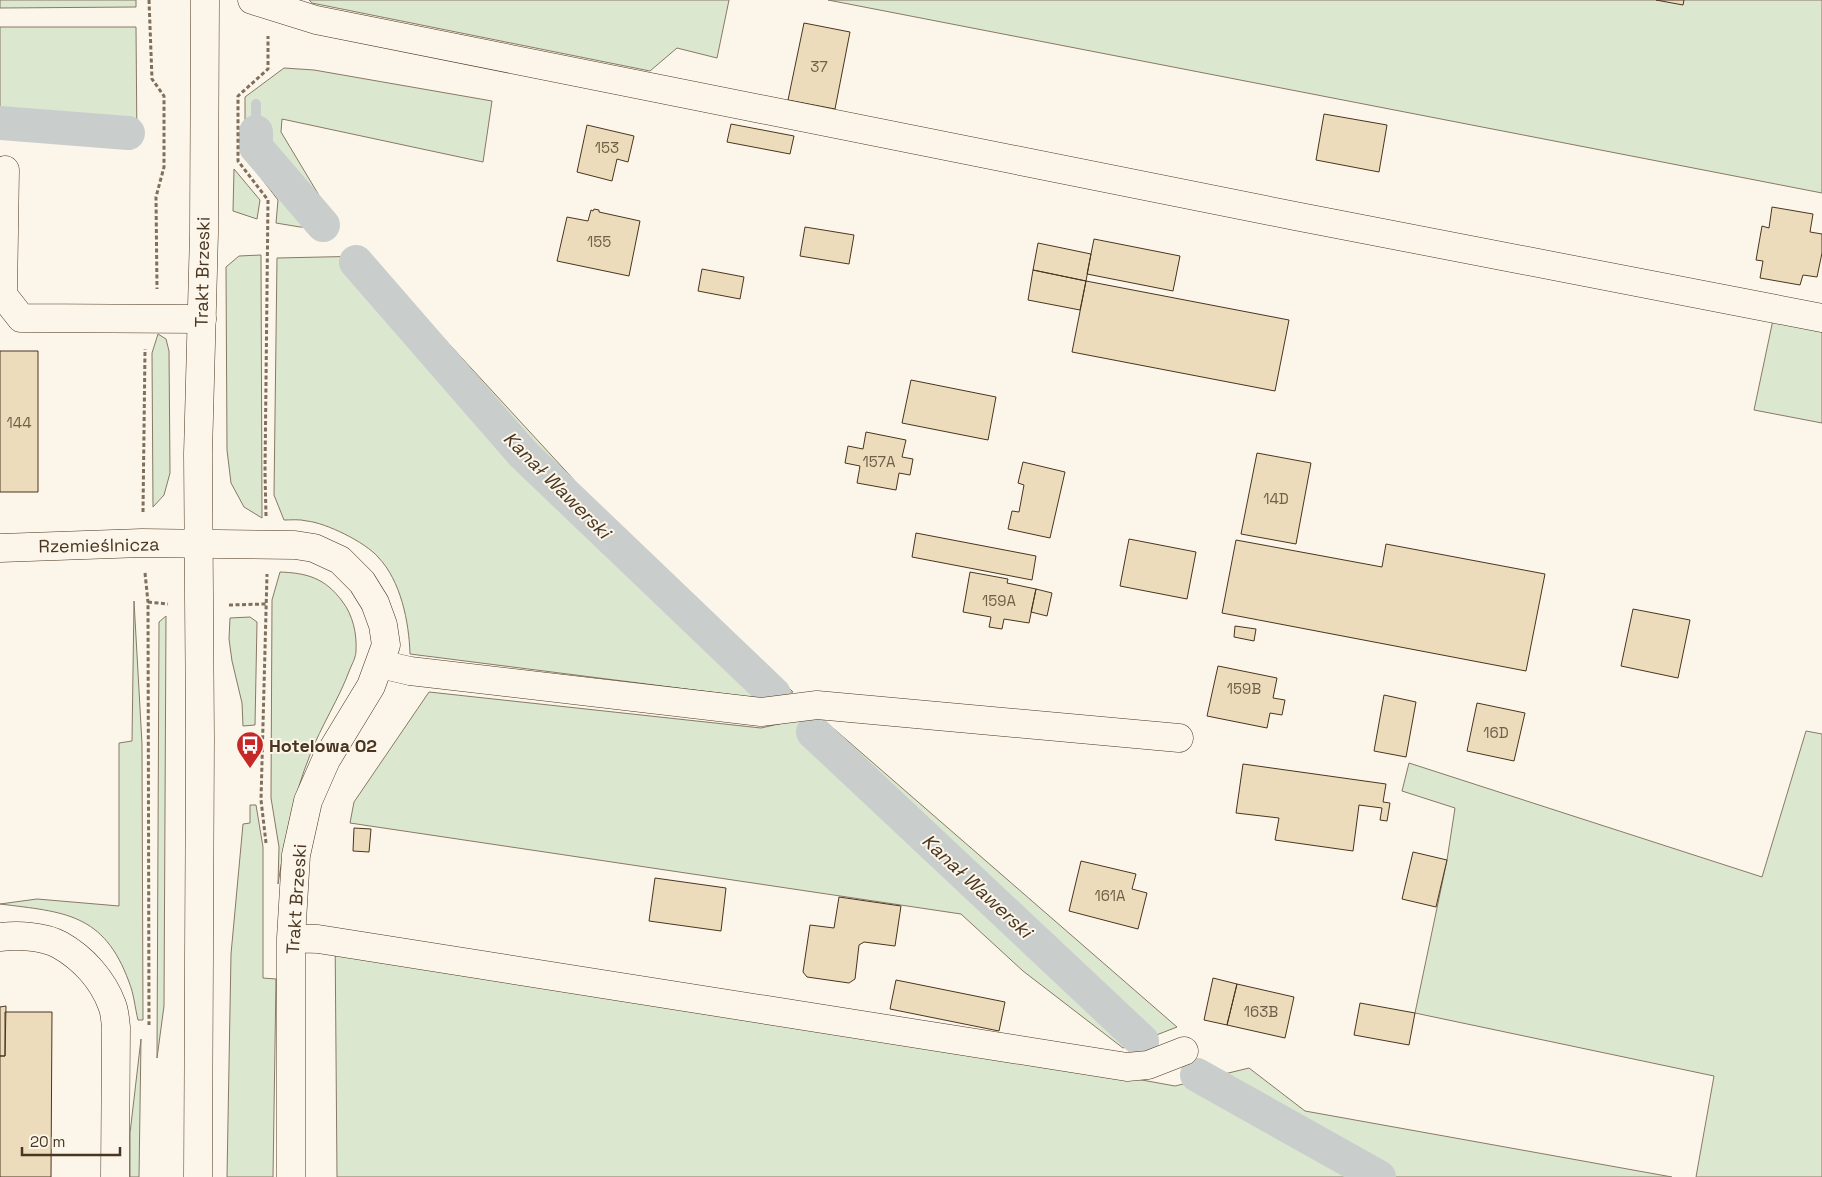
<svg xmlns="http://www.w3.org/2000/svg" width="1822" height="1177" font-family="'Space Grotesk',sans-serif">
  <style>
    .green { fill: #dce7d0; stroke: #887966 }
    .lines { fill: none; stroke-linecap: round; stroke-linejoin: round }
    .stream { stroke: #c9cecd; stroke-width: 10 }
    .canal { stroke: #c9cecd; stroke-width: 34 }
    .building { fill: #ecdcbc; stroke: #4a3520 }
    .minor-casing { stroke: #4a3520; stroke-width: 29 }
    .major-casing { stroke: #4a3520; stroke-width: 29 }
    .path { stroke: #7f6f5c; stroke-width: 3; stroke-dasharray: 4 2.5; stroke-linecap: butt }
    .minor { stroke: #fbf6e9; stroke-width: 28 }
    .major { stroke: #fbf6e9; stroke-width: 28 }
    .labels { text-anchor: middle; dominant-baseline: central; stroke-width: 4; stroke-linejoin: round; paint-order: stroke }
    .number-label { font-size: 15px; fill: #725f47 }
    .street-label { font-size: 18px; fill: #4a3520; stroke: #fbf6e9 }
    .poi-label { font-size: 18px; font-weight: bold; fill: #4a3520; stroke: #fbf6e9; text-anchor: start }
    .water-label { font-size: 19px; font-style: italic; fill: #4a3520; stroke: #fbf6e9 }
  </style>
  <rect width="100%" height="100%" fill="#fbf6e9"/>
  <path class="green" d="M0,0H136V7L0,8Z
    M309,0H729L717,58L677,48L650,71L312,3Z
    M828,0H1822V193Z
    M0,27H136L137,147L0,137Z
    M284,68L314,70L492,101L483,162L282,119L281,132L338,227H300L276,223L278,200L245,157V97Z
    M234,169L260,200L257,219L233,211Z
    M261,255L262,518L244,507L231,483L227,450L226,267L239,256Z
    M368,256L586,493L793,692L749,697L410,654C409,622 401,581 378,557C365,542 326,523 307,521C299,519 291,520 284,520L274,495L277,258Z
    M1774,315L1822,324V423L1754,410Z
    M158,334L166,339L169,351L170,473L164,495L153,507L152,353Z
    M280,572C307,573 325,578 342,601C353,615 357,634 356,651C356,657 352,664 350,669C339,699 321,726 310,755C293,797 285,840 278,884L279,847L271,798L272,600Z
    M134,601L142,744L143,1020H138C135,1008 134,994 129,982C104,913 64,912 0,904L37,899L119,906V743L132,741Z
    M166,616L164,1006L157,1058L159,622Z
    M250,617L257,622L255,725L243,726L242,703L232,661L229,639L230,618Z
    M429,692L761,728L818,715L1177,1027L1123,1048L1023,971L961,914L350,823L354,802Z
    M1806,731L1822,734V1177H1696L1714,1076L1415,1013L1447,860L1455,808L1402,791L1409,763L1762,877Z
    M250,805H256L263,847V978L276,979L273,1177H227L231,954L243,824L250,823Z
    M335,929L943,1044L1175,1086L1249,1068L1305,1111L1672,1177H337Z
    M141,1039L139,1177H130V1133Z"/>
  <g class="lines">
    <path class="stream" d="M256,132V104"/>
    <path class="canal" d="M0,123L128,133
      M256,132V147L323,225
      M356,262L523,454L774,694
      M813,732L1142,1041
      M1197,1075L1379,1177"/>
  </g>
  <path class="building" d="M1656,0H1684L1683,5Z
    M804,23L850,32L835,109L788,100Z
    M1324,114L1387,125L1379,172L1316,160Z
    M731,124L794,136L790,154L727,142Z
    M587,125L634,136L628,162L617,159L612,181L577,172Z
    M1772,207L1813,214L1810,232L1822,234V253L1817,277L1803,275L1800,285L1760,278L1763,261L1756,260L1762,226L1769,228Z
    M594,209L599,210V212L640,221L629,276L557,261L567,217L588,221L591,210L593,211Z
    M805,227L854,235L849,264L800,256Z
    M1094,239L1180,256L1173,291L1087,274Z
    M1038,243L1091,254L1086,281L1033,270Z
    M702,269L744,277L740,299L698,291Z
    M1033,270L1086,281L1080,310L1028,300Z
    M1086,281L1289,320L1275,391L1072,352Z
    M0,351H38V492H0Z
    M911,380L996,397L988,440L902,423Z
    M866,432L906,440L902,457L913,459L910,475L899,473L896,490L857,483L860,466L845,463L848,446L863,449Z
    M1257,453L1311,463L1296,544L1241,534Z
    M1023,462L1065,472L1050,538L1008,529L1012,511L1019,512L1024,485L1018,483Z
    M916,533L1036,556L1032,580L912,557Z
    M1129,539L1196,552L1187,599L1120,586Z
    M1236,540L1382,567L1386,544L1545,574L1526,671L1222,613Z
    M970,572L1008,579L1007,583L1036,589L1029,623L1004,619L1002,629L989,627L991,617L963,612Z
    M1036,589L1052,593L1047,616L1031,612Z
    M1633,609L1690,620L1678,678L1621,666Z
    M1235,626L1256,629L1254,641L1234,637Z
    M1218,666L1277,678L1273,698L1285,700L1282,715L1270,713L1267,728L1207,716Z
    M1384,695L1416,702L1406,757L1374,751Z
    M1477,703L1525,713L1514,761L1467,751Z
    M1243,764L1386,784L1383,802L1390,803L1387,821L1380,820L1382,808L1359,805L1353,851L1275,840L1279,818L1236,813Z
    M354,828L371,829L369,852L353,851Z
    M1413,852L1447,860L1436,907L1402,899Z
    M1081,861L1136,874L1132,889L1147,893L1138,929L1069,911Z
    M655,878L726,888L721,931L649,921Z
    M839,897L901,906L895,946L864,942L859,945L855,979L849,983L807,977L803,972L810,925L834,928Z
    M1213,978L1237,984L1227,1025L1204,1020Z
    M896,980L1005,1002L999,1031L890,1009Z
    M1237,984L1294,997L1285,1038L1227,1025Z
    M1360,1003L1415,1013L1409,1045L1354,1035Z
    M6,1006L5,1056H0V1007Z
    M5,1012H52L51,1177H0V1056H5Z"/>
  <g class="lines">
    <g class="minor-casing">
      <path id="minor" d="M252,0L316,20L1295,216L1822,318
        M5,170L3,295L21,318L202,319
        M0,548L142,543L295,545L314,548L340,560L362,582L375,603L383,625L386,645L371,686L326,760L308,801L296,855L291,938V1177
        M380,664L410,671L761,712L817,705L1179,738
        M0,937C18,935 44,936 60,945C83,958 103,980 112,1005C115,1012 115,1020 116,1027L115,1177
        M291,938L318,939L1127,1067L1148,1065L1184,1051"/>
    </g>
    <g class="major-casing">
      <path id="major" d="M198,1177L200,738L198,454L204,233L205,0"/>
    </g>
    <path class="path" d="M149,0L152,79L164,96V167L156,197L157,289
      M143,512L145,349
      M266,516L265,472L268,200L238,161V96L268,69V36
      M145,573L148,602L149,1025
      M148,602L168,604
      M229,605L266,604
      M266,843L261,800L267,574"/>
    <use href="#minor" class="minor"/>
    <use href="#major" class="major"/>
  </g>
  <defs>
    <g id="bus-pin" transform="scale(1.4375)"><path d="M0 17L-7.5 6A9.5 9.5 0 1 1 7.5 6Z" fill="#c62828" stroke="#fbf6e9"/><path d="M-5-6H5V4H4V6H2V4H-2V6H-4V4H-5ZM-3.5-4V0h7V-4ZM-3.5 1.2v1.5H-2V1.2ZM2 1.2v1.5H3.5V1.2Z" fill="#fff"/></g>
  </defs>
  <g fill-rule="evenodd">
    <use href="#bus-pin" x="250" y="745"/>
  </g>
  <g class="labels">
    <g class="number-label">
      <text x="819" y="66">37</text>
      <text x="607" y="147">153</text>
      <text x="599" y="241">155</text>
      <text x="19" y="422">144</text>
      <text x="879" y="461">157A</text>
      <text x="1276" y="498">14D</text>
      <text x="999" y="600">159A</text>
      <text x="1244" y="688">159B</text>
      <text x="1496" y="732">16D</text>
      <text x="1110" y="895">161A</text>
      <text x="1261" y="1011">163B</text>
    </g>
    <g class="street-label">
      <text transform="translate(202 272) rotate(-89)">Trakt Brzeski</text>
      <text transform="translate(99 545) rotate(-1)">Rzemieślnicza</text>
      <text transform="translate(296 899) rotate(-86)">Trakt Brzeski</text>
    </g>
    <g class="poi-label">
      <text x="269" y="745">Hotelowa 02</text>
    </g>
    <g class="water-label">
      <text transform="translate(557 485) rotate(45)">Kanał Wawerski</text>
      <text transform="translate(977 886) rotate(43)">Kanał Wawerski</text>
    </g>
  </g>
  <path d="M22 1147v8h98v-8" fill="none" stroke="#4a3520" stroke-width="2.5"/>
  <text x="30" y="1147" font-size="15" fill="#4a3520" stroke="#fbf6e9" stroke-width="4" paint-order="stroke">20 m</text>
</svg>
